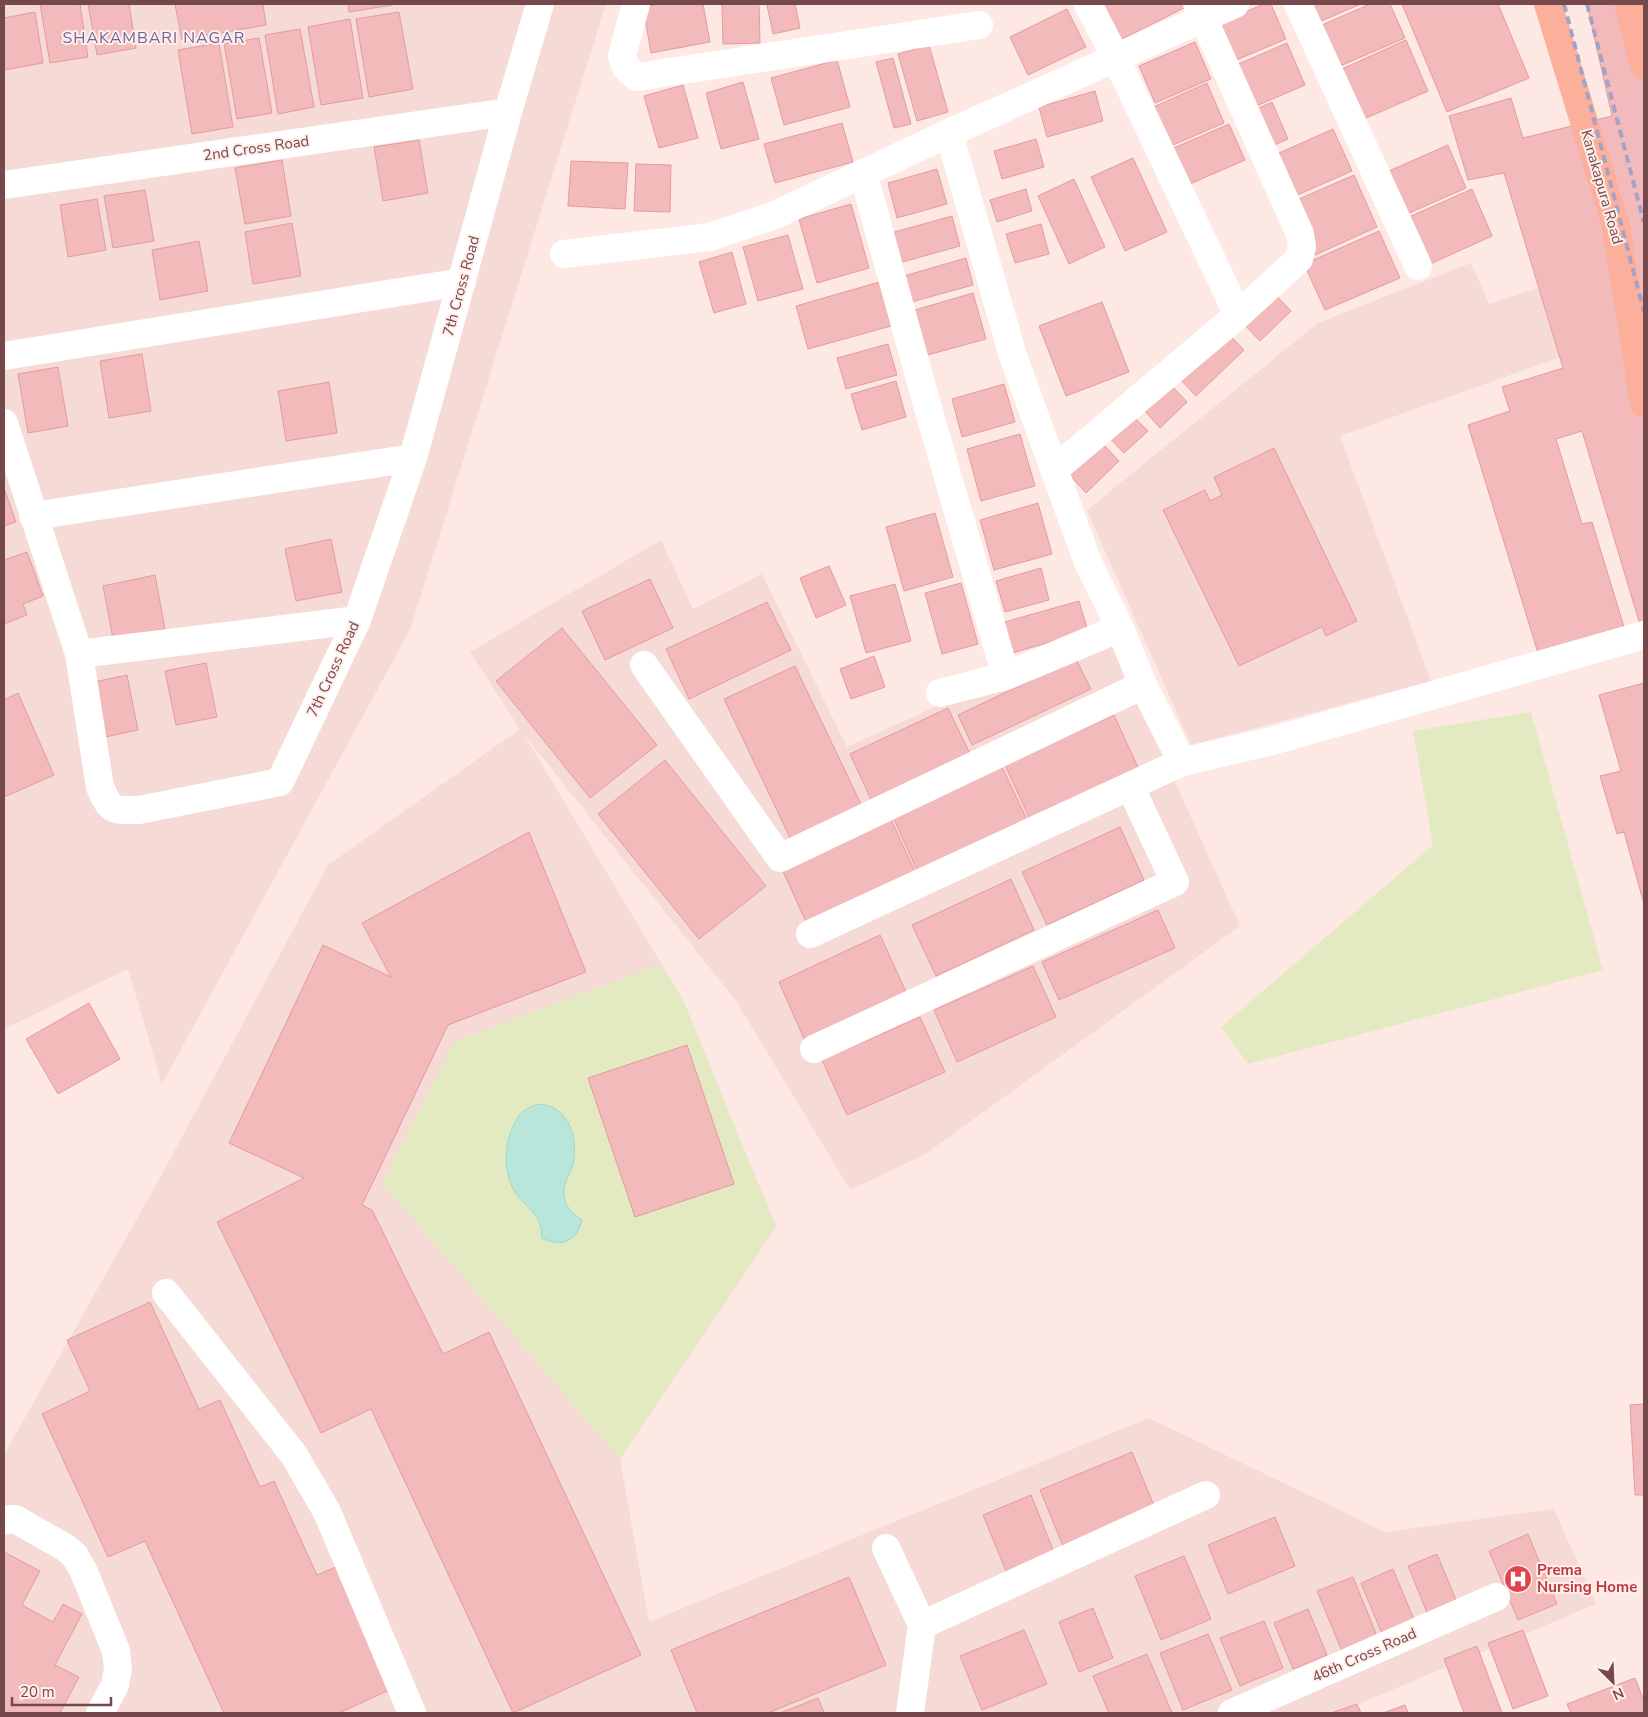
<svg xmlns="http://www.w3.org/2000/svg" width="1648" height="1717" font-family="'Nunito Sans',sans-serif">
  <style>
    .residential { fill: #f6dad5 }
    .green { fill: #e3eac2 }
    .water { fill: #b8e6da; stroke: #9ed8c9 }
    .building { fill: #f2babb; stroke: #e59b9d }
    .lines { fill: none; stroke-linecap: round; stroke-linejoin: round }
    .street { stroke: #fff; stroke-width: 28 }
    .primary { stroke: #fcb09b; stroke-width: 28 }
    .rail { stroke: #a6a2c6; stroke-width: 4; stroke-dasharray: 8 5; stroke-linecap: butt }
    .labels { text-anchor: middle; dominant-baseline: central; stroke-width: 4; stroke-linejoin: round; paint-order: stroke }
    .street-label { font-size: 15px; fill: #75494b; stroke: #ffeeea }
    .health-label { font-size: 15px; font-weight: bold; fill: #be3a42; stroke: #ffeeea; text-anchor: start }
    .neighbourhood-label { font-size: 16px; letter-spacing: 1px; fill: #716499; stroke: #ffeeea }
  </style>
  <rect width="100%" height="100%" fill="#fde8e3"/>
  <path class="residential" d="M4,4H606L410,630L162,1084L128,969L4,1029Z
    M1471,263L1489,304L1547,285L1566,355L1340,436L1431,681L1191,745L1087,510L1318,323Z
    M661,540L693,609L762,574L847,747L1106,629L1240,926L924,1155L850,1190L736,1001L523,733L683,1000L776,1227L620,1459L649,1622L1149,1418L1385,1532L1554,1509L1596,1604L1337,1713H4V1455L161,1176L328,865L520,729L470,652Z"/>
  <path class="green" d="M1531,712L1603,970L1248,1064L1221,1027L1433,845L1413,731Z
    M661,964L683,1000L776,1227L620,1459L382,1183L455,1041Z"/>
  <path class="water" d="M539,1104C568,1106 579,1137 573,1163C571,1174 562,1184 564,1196C566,1208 573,1214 582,1220C577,1241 562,1248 542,1238C541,1219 536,1215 523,1202C504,1184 502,1152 512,1129C517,1115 524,1108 539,1104Z"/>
  <path class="building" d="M40,4H80L88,57L50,63Z
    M88,4H129L136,48L97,55Z
    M175,4H263L266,25L182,40Z
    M348,4H391L392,5L349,12Z
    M659,4H703L710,42L651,53L643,7Z
    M722,4H759L760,43L723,44Z
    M771,4H795L800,28L773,34L767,5Z
    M1102,4H1187L1188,6L1120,40Z
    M1264,4H1271L1286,39L1227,64L1210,27Z
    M1311,4H1361L1319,22Z
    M1370,4H1390L1405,38L1340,66L1322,25Z
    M1402,4H1498L1529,78L1447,112Z
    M1587,4H1644V638L1582,431L1556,439L1582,524L1592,522L1624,627L1538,653L1468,425L1510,411L1502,387L1563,368L1504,173L1468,180L1449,116L1511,98L1523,138L1612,116Z
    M1067,9L1086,47L1028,75L1010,37Z
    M35,12L43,63L4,70V18Z
    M399,12L413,89L369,97L356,19Z
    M350,19L363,98L321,105L308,27Z
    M300,29L314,107L278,114L265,35Z
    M259,38L272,113L237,119L224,44Z
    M1406,40L1428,91L1364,119L1342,69Z
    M1195,42L1211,79L1155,103L1139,66Z
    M219,43L233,127L192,134L178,50Z
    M1287,43L1305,85L1247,110L1229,68Z
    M929,45L948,112L917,121L898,54Z
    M893,58L911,124L894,128L876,62Z
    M837,60L850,107L784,125L771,78Z
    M743,82L759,139L721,149L706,93Z
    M1207,83L1224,123L1166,148L1149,109Z
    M683,85L698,138L659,148L644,96Z
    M1095,91L1103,121L1047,137L1039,107Z
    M1272,102L1288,139L1265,149L1250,112Z
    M842,123L853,162L775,183L764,144Z
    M1229,124L1245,160L1183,187L1167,151Z
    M1333,129L1352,171L1288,199L1270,157Z
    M1036,139L1044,167L1002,179L994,151Z
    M419,140L428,193L383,201L374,147Z
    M1448,145L1466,188L1407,214L1389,171Z
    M1133,158L1167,232L1125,251L1091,177Z
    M282,160L291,216L245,224L235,168Z
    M571,161L628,163L625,209L568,206Z
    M636,164L671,165L670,212L634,211Z
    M937,169L947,204L897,218L888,183Z
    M1354,175L1377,227L1313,256L1290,203Z
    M1074,179L1105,247L1069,264L1038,196Z
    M1026,189L1032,211L997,222L990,200Z
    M1472,189L1492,236L1430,264L1409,217Z
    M145,190L154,241L113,248L104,196Z
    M97,199L106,250L68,257L60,205Z
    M851,204L869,268L817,283L799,219Z
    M952,216L960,246L899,263L891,233Z
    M292,223L301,276L253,284L245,232Z
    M1041,224L1049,254L1015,263L1006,234Z
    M1379,231L1400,278L1325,310L1304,264Z
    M788,235L803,289L758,301L743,247Z
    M199,241L208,291L160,300L152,250Z
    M732,252L746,304L714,313L699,262Z
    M966,258L973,285L911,302L904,276Z
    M879,282L891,326L808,349L796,306Z
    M1272,291L1291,311L1260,341L1241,321Z
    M973,293L986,339L920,357L908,312Z
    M1102,302L1129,372L1066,396L1039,326Z
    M1227,332L1244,350L1196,396L1179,378Z
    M888,344L897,375L846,389L837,358Z
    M142,354L151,411L109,418L100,361Z
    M58,367L68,426L28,433L18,374Z
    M896,381L906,417L862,430L851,394Z
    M329,382L337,433L286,441L278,391Z
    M1004,384L1015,422L962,437L952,399Z
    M1170,384L1187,402L1160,428L1143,409Z
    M1127,410L1148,431L1124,453L1104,432Z
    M1020,434L1035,486L981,501L967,449Z
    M1101,442L1119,461L1086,493L1068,473Z
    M1274,448L1357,621L1326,636L1322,627L1239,666L1163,510L1205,490L1210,501L1222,495L1214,477Z
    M4,488L16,522L4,526Z
    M1038,503L1052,554L994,570L980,520Z
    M935,513L953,577L904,591L886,527Z
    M331,539L342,592L296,601L285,549Z
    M27,552L43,596L23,604L27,615L4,624V560Z
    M829,566L846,605L816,618L800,578Z
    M1041,568L1049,600L1005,612L996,581Z
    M155,575L165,629L113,639L103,586Z
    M650,579L673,628L605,660L582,611Z
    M961,583L978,644L942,654L925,593Z
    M895,584L911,641L866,653L850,596Z
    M1079,601L1088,631L1009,654L1001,623Z
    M767,602L791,650L689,699L666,649Z
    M562,628L657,745L590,798L496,681Z
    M874,656L885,687L851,699L840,669Z
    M1076,659L1091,689L972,745L958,715Z
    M206,663L217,717L176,725L165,671Z
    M795,666L862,806L791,840L724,699Z
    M127,675L138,730L105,737L94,682Z
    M1644,683V904L1624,832L1617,834L1600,776L1621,771L1599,695Z
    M18,693L54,775L4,797V700Z
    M948,708L972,758L873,804L850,754Z
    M1114,715L1141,774L1032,824L1005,765Z
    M665,760L766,886L699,939L598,814Z
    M1002,767L1030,826L920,877L893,817Z
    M890,817L917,876L808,926L781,867Z
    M1120,827L1144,880L1047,925L1022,872Z
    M529,832L586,972L448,1025L362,1205L372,1210L443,1354L489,1332L641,1655L513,1713L371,1409L321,1433L217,1222L304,1178L229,1143L323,945L391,977L362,923Z
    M1011,879L1034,930L936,976L912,925Z
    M1158,910L1175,948L1059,1000L1042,962Z
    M880,935L907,994L805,1041L779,982Z
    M1033,966L1056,1017L957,1062L934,1010Z
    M89,1003L120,1059L58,1094L26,1039Z
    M920,1017L945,1072L847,1115L822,1060Z
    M687,1045L734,1184L635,1217L588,1078Z
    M150,1302L199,1409L220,1400L260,1487L274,1481L317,1575L338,1566L394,1688L339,1713H224L145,1541L108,1557L42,1414L90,1391L67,1340Z
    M1644,1404V1495H1635L1630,1405Z
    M1132,1452L1157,1513L1065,1551L1040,1490Z
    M1031,1495L1056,1557L1008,1576L983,1515Z
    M1275,1517L1295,1566L1228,1594L1208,1545Z
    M1528,1534L1557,1604L1518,1620L1489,1551Z
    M4,1552L40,1571L22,1605L53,1622L63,1604L82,1614L55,1665L79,1677L60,1713H4Z
    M1437,1554L1459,1607L1430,1620L1408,1566Z
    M1184,1556L1211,1619L1161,1640L1135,1576Z
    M1393,1569L1417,1627L1385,1641L1361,1583Z
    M849,1577L886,1665L768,1713H697L671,1650Z
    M1353,1577L1377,1636L1342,1651L1317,1591Z
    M1093,1608L1113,1658L1079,1672L1059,1622Z
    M1308,1609L1327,1655L1293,1669L1274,1623Z
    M1264,1621L1283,1668L1240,1686L1220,1638Z
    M1024,1630L1047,1684L982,1710L960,1656Z
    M1523,1630L1548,1696L1513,1709L1488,1643Z
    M1208,1634L1232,1690L1183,1710L1160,1653Z
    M1477,1646L1502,1713H1464L1444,1659Z
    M1147,1654L1172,1713H1109L1093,1676Z
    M1635,1678L1644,1701V1713H1571L1567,1704Z
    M818,1698L824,1713H780Z
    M1357,1704L1361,1713H1331Z
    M1405,1705L1408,1713H1383Z"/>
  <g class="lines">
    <path class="street" d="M636,4L622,56L626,68L637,77L979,25
      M1088,4L1116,58L1238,315
      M1298,4L1418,266
      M949,133L1013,356L1087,560L1120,628L1143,685L1182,762L1272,741L1644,635
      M863,173L931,419L1006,676
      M4,185L508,112
      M564,254L710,237L775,215L949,133L1235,4
      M4,356L462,282
      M4,423L79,654L100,787C111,812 112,810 139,810L280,782L357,620L413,458L508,112L540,4
      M1054,470L1238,315L1299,259L1302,247L1300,234L1197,4
      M33,516L413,458
      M79,654L357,620
      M644,665L780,858L1143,685
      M940,693L1006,676L1120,628
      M810,934L1182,762
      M814,1049L1175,882L1130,786
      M166,1293L294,1455L327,1512L412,1713
      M4,1520L15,1519L66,1548L75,1556L84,1572L116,1651L118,1669L115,1685L100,1713
      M886,1548L922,1625L910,1713
      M922,1625L1206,1495
      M1232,1713L1496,1597"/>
    <path class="primary" d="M1548,4L1616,226L1644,404
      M1628,4L1644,66"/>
    <path class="rail" d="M1564,4L1644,312
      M1587,4L1644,223"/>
  </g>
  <defs>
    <g id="hospital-disc" transform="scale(1.4375)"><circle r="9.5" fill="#e0444e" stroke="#ffeeea"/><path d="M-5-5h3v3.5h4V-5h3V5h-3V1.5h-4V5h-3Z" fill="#fff"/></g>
  </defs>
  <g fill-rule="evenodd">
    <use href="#hospital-disc" x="1518" y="1579"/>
  </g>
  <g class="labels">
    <g class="street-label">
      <text transform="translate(256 148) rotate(-8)">2nd Cross Road</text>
      <text transform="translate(1602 187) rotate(74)">Kanakapura Road</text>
      <text transform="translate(461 286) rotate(-75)">7th Cross Road</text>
      <text transform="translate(333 669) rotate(-65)">7th Cross Road</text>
      <text transform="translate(1364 1655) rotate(-24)">46th Cross Road</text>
    </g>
    <g class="health-label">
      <text x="1537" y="1570">Prema<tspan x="1537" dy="17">Nursing Home</tspan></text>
    </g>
    <g class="neighbourhood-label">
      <text x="154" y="38">SHAKAMBARI NAGAR</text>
    </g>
  </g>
  <rect width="1648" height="1717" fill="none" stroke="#75494b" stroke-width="10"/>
  <g transform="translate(1613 1682) rotate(156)" stroke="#ffeeea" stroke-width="4" paint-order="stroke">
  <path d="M0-4L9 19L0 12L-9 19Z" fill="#75494b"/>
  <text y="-8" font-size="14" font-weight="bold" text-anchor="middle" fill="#75494b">N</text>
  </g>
  <path d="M12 1697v8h99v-8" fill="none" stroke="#75494b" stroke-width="2.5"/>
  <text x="20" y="1697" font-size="15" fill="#75494b" stroke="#ffeeea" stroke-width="4" paint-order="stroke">20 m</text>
</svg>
